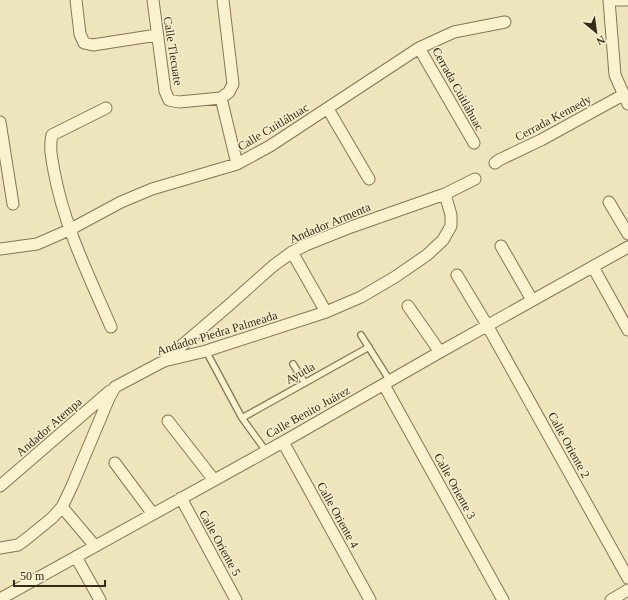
<svg xmlns="http://www.w3.org/2000/svg" width="628" height="600" font-family="Georgia,serif">
  <style>
    .lines { fill: none; stroke-linecap: round; stroke-linejoin: round }
    .service-casing { stroke: #877555; stroke-width: 8 }
    .minor-casing { stroke: #877555; stroke-width: 13 }
    .service { stroke: #faf1cf; stroke-width: 5.5 }
    .minor { stroke: #faf1cf; stroke-width: 11 }
    .labels { text-anchor: middle; dominant-baseline: central; stroke-width: 3; stroke-linejoin: round; paint-order: stroke }
    .street-label { font-size: 12px; fill: #352a1b; stroke: #f6eecc }
  </style>
  <rect width="100%" height="100%" fill="#efe5bc"/>
  <g class="lines">
    <g class="service-casing">
      <path id="service" d="M361,335L390,381
        M206,351L242,418L266,451
        M293,364L305,383
        M242,418L369,347"/>
    </g>
    <g class="minor-casing">
      <path id="minor" d="M76,0L80,34L84,43L93,45L157,35
        M153,0L165,91L169,100L179,102L221,98
        M223,0L233,84L229,92L221,98L237,164
        M609,0L615,75L628,104
        M609,0H628
        M419,48L474,143
        M106,108L52,135C49,148 52,159 54,171C64,226 89,276 111,327
        M328,109L369,179
        M0,122L13,204
        M495,163L499,160L541,140L623,95
        M609,202L628,234
        M501,246L532,300
        M0,249L37,244L69,230L121,202L152,189L237,164L270,146L419,48L454,32L505,22
        M292,252L326,312
        M593,267L628,330
        M457,275L487,325L628,578
        M408,306L440,352
        M166,359L228,306L273,266L292,252L306,245L351,227L445,194L475,179
        M384,385L503,600
        M168,421L214,480
        M283,442L370,600
        M115,463L153,514
        M0,486L110,391
        M181,498L236,600
        M62,507L95,546
        M0,548L18,545L25,540L52,518L62,507L72,486L109,398L115,387L164,361L206,351L326,312L361,297L395,277L427,255L443,240L451,226V215L445,194
        M76,557L100,600
        M0,599L283,442L440,352L628,247
        M611,600L628,590"/>
    </g>
    <use href="#service" class="service"/>
    <use href="#minor" class="minor"/>
  </g>
  <g class="labels">
    <g class="street-label">
      <text transform="translate(173 51) rotate(81)">Calle Tlecuate</text>
      <text transform="translate(458 89) rotate(61)">Cerrada Cuitláhuac</text>
      <text transform="translate(553 118) rotate(-28)">Cerrada Kennedy</text>
      <text transform="translate(273 127) rotate(-31)">Calle Cuitláhuac</text>
      <text transform="translate(330 223) rotate(-23)">Andador Armenta</text>
      <text transform="translate(217 333) rotate(-17)">Andador Piedra Palmeada</text>
      <text transform="translate(300 373) rotate(-29)">Ayutla</text>
      <text transform="translate(308 412) rotate(-29)">Calle Benito Juárez</text>
      <text transform="translate(49 427) rotate(-41)">Andador Atempa</text>
      <text transform="translate(569 445) rotate(61)">Calle Oriente 2</text>
      <text transform="translate(455 486) rotate(61)">Calle Oriente 3</text>
      <text transform="translate(338 515) rotate(61)">Calle Oriente 4</text>
      <text transform="translate(220 543) rotate(61)">Calle Oriente 5</text>
    </g>
  </g>
  <g transform="translate(596 32) rotate(151)" stroke="#f6eecc" stroke-width="3" paint-order="stroke">
  <path d="M0-3L7 15L0 10L-7 15Z" fill="#352a1b"/>
  <text y="-6" font-size="11" font-weight="bold" text-anchor="middle" fill="#352a1b">N</text>
  </g>
  <path d="M14 580v6h91v-6" fill="none" stroke="#352a1b" stroke-width="2"/>
  <text x="20" y="580" font-size="12" fill="#352a1b" stroke="#f6eecc" stroke-width="3" paint-order="stroke">50 m</text>
</svg>
